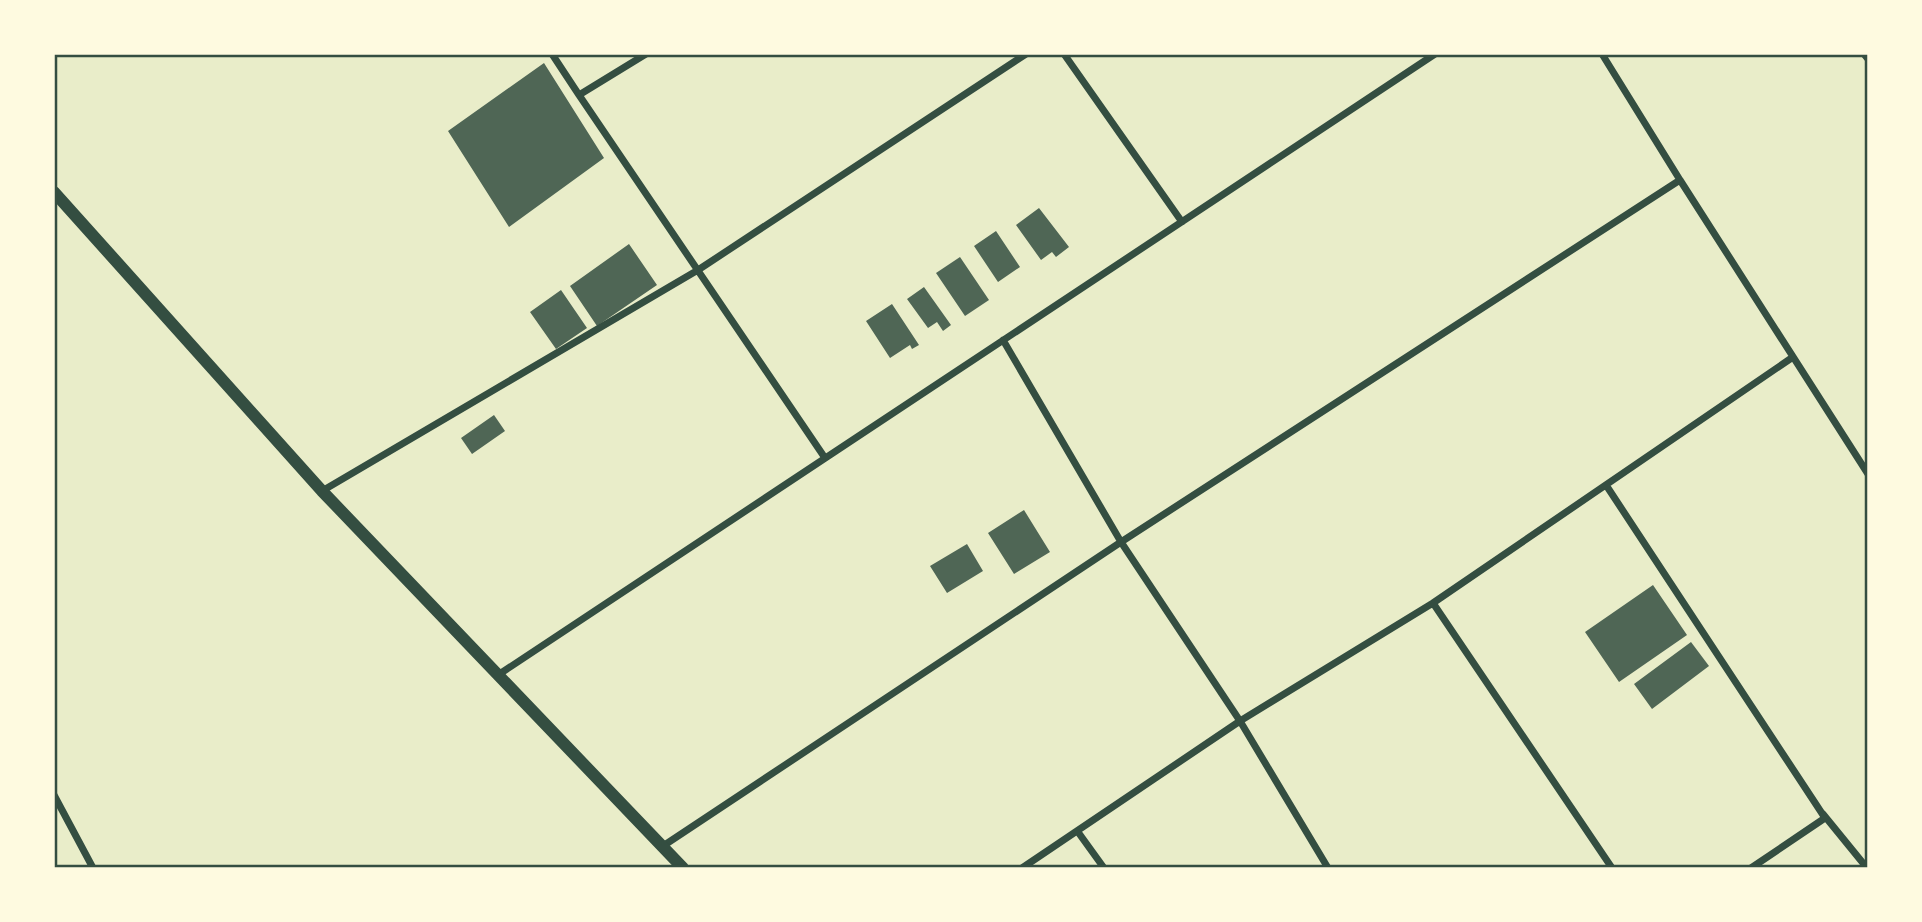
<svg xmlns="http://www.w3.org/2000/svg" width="1922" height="922" font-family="Barlow,sans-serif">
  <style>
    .building { fill: #4f6655 }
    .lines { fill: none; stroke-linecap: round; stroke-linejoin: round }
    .minor { stroke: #344e41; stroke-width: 7 }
    .tertiary { stroke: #344e41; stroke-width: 12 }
    .neatline { fill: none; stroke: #344e41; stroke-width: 2.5 }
  </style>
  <rect width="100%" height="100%" fill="#e9edc9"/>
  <path class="building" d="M544,63L604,158L509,227L448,131Z
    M1039,208L1069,247L1056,257L1052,252L1041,260L1016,225Z
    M996,231L1020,267L998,282L974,246Z
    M629,244L657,285L597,326L570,286Z
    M960,257L989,300L965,316L936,273Z
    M924,287L951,325L943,331L937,322L928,328L907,299Z
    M561,290L587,328L556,349L530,312Z
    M892,304L919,345L912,349L910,345L890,358L866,321Z
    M494,415L505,431L472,454L461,438Z
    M1024,510L1050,552L1014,574L988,533Z
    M967,544L983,571L947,593L930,566Z
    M1653,585L1687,635L1619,682L1585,632Z
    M1691,642L1709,666L1652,709L1634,684Z"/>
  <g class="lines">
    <path class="minor" d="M552,54L579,95
      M646,54L579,95L825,458
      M1064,54L1182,222
      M1602,54L1680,180
      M1864,54L1868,59
      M1003,340L1121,542L1240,721L1328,868
      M1606,485L1825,818L1751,868
      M322,491L698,270L1026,54
      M1433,603L1612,868
      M498,675L1435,54
      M54,795L93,868
      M1823,814L1867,868
      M1078,832L1104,868
      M663,846L1121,542L1680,180L1868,474
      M1022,868L1240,721L1433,603L1793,357"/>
    <path class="tertiary" d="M54,192L322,491L683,868"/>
  </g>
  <rect width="1922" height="922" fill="none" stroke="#fefae0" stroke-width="112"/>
  <rect x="56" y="56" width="1810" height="810" class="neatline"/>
</svg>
